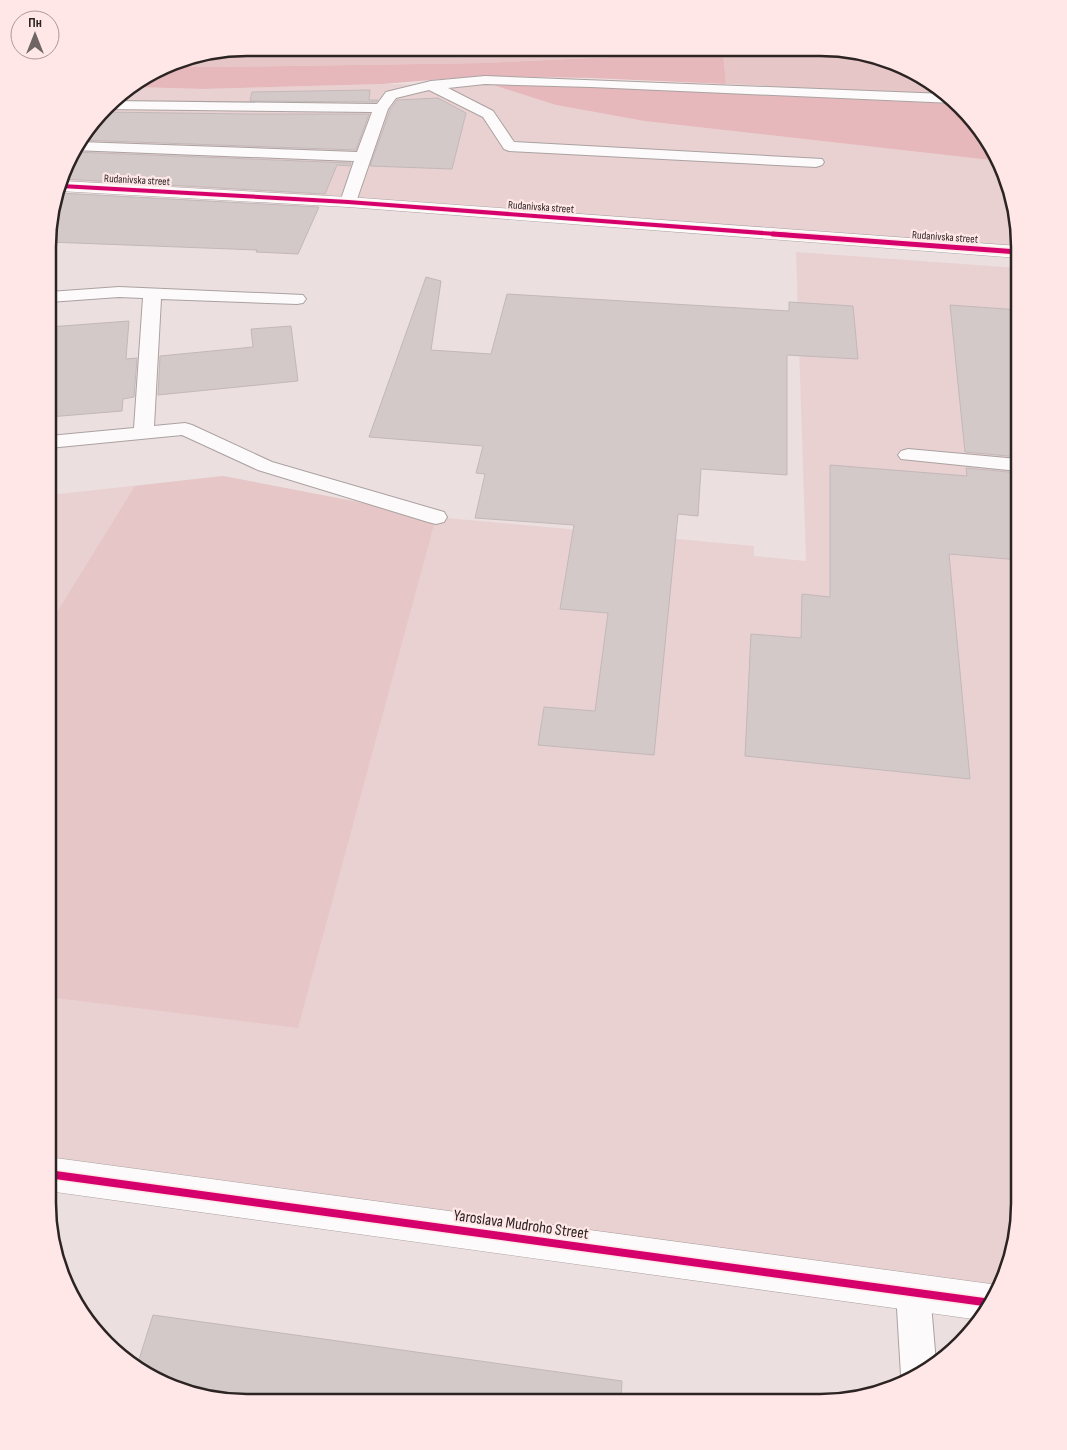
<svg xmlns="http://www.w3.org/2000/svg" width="1067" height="1450" font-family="'Sofia Sans Condensed',sans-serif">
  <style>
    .built { fill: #e9d1d2 }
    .green { fill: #e6c6c7 }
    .forest { fill: #e7b8bb }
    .building { fill: #d3c9c9; stroke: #c3b8b9 }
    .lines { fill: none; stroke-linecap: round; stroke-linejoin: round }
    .service-casing { stroke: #aba1a1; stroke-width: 2 }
    .minor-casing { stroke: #aba1a1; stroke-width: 1 }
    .tertiary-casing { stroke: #aba1a1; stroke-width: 1 }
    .service { fill: #fcfafa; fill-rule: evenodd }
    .minor { fill: #fcfafa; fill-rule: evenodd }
    .tertiary { fill: #fcfafa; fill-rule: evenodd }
    .cycleway-far2-casing { stroke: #ffe7e7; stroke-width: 5.5 }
    .cycleway-far1-casing { stroke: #ffe7e7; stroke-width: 8 }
    .cycleway-casing { stroke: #ffe7e7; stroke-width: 11 }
    .cycleway-far2 { stroke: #d6006c; stroke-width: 4 }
    .cycleway-far1 { stroke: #d6006c; stroke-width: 5 }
    .cycleway { stroke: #d6006c; stroke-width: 8 }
    .labels { text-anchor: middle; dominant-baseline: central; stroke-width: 4.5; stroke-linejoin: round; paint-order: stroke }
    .far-street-label { font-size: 11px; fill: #2c2323; stroke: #ffe7e7 }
    .near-street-label { font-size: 16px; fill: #2c2323; stroke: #ffe7e7 }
    .rim { fill: none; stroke: #2c2323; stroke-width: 2.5 }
  </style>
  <rect width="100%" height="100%" fill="#ecdfdf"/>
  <path class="built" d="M383,84L493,85L556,105L644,121L999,161L1019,249L515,209L62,184L74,148L116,97L133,87L203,89Z
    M796,252L1019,268V1216L1009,1267L991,1303L48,1174L49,495L223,476L436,517L754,546V556L806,561Z"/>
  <path class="green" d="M247,48L846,49L896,63L941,89L946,94L726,84L723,52L482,63L212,67L170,66L183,58Z
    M223,476L436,517L298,1028L48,997L49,625L135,486Z"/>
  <path class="forest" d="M723,52L726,84L590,78L479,76L383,84L203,89L133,87L170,66L212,67L482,63Z
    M493,85L592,87L954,104L999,161L644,121L556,105Z"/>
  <path class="building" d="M370,90L369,100H378L376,102L250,101L252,92Z
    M438,98L466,113L452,169L370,166L390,110L397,100Z
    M103,112L247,114H369L356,150L80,140Z
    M73,152L351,163L350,166L337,165L325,194L63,179Z
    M59,193L319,207L298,254L256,252L257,250L49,242V221Z
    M426,277L441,281L431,350L491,354L507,294L789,311V302L853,306L858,359L787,355V475L701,469L698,516L678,514L654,755L538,745L544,707L595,711L608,613L560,609L574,525L475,518L485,474L476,473L483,446L369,437Z
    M950,305L1019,310V457L965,452Z
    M129,321L126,359L137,358L134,397L123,399L122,411L49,417V327Z
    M291,326L298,381L158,395L160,356L253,347L251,329Z
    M830,465L967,476L966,468L1019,473V560L949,554L970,779L745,756L751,634L801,638L802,594L830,597Z
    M153,1315L622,1381L621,1402L221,1401L136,1369Z"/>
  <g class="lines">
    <g class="service-casing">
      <path id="service" d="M485,76L946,94L953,103L591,87L485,84L448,88L493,111L514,142L822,159L824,162L822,165L816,167L509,151L504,149L483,117L429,90L396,98L388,109L356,202L354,205H342L340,202L354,161L73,150L79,142L357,152L372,112L106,109L113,101L377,104L386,92L431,81Z
        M119,287L303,295L306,299L303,303L297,304L161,299L154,426L185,423L192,425L272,462L444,512L447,517L444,522L436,524L428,522L258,470L182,435L49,448V436L134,428L143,298L119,297L49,302V292Z
        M908,449L1019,459V471L901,459L898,455L901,451Z
        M913,1275L925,1280L930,1292L936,1363L904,1383L901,1375L896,1292L901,1280Z"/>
    </g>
    <g class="minor-casing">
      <path id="minor" d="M63,181L348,197L1019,246V258L348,207L59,191Z"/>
    </g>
    <g class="tertiary-casing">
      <path id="tertiary" d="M48,1157L991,1284L999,1287L986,1314L980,1320L48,1191Z"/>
    </g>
    <use href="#service" class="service"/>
    <use href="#minor" class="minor"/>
    <use href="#tertiary" class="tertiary"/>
    <g class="cycleway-far2-casing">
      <path id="cycleway-far2" d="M61,186L348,202L789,235"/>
    </g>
    <g class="cycleway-far1-casing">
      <path id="cycleway-far1" d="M773,234L1019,252"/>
    </g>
    <g class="cycleway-casing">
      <path id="cycleway" d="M48,1174L991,1303"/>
    </g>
    <use href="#cycleway-far2" class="cycleway-far2"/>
    <use href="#cycleway-far1" class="cycleway-far1"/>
    <use href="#cycleway" class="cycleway"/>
  </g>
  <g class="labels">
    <g class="far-street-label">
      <text transform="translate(137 180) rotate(3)">Rudanivska street</text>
      <text transform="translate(541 207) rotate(4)">Rudanivska street</text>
      <text transform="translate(945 237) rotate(4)">Rudanivska street</text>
    </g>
    <g class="near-street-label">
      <text transform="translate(521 1225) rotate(8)">Yaroslava Mudroho Street</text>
    </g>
  </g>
  <path d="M0 0H1067V1450H0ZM247 56H820A191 191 0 0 1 1011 247V1203A191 191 0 0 1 820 1394H247A191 191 0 0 1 56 1203V247A191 191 0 0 1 247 56Z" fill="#ffe7e7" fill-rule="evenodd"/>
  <path class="rim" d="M247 56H820A191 191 0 0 1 1011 247V1203A191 191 0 0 1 820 1394H247A191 191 0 0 1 56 1203V247A191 191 0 0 1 247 56Z"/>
  <g transform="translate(35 35)"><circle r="24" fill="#ffe7e7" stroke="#ab9999"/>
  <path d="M0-4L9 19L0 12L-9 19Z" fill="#6f6565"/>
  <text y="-8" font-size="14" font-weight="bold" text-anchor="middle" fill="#2c2323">Пн</text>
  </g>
</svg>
